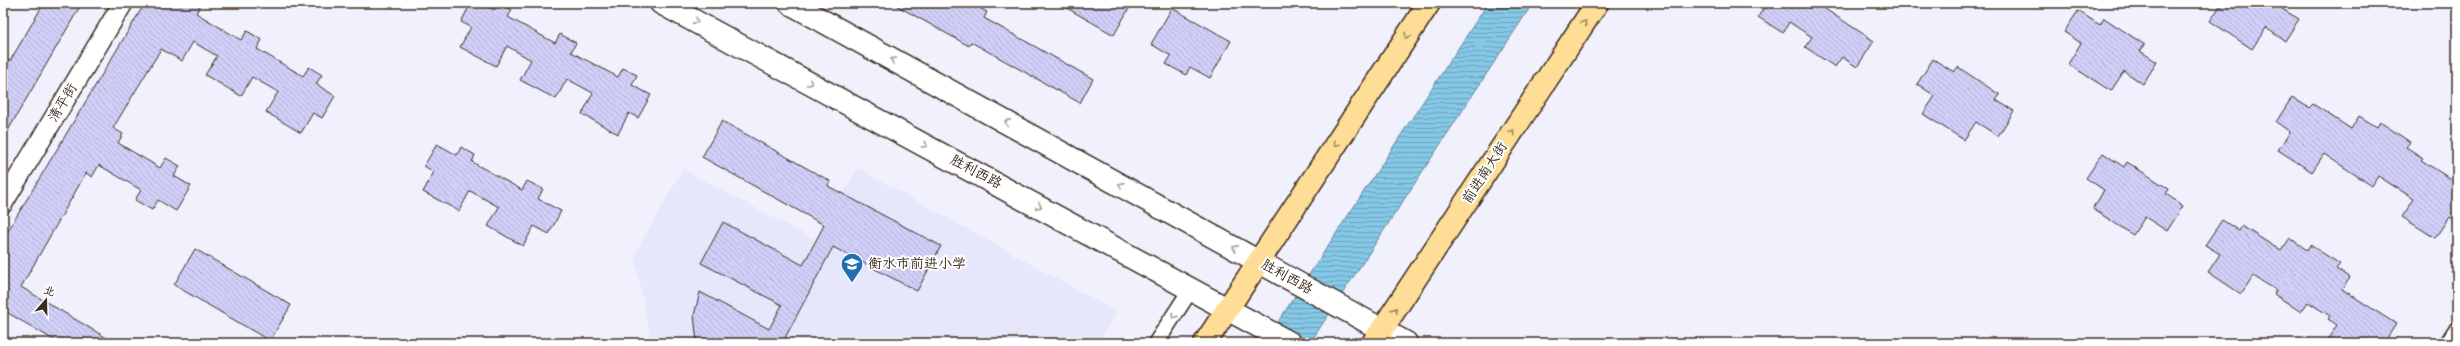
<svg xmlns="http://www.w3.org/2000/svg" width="2460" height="346" font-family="Kalam,'LXGW WenKai TC',sans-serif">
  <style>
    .built { fill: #e7e7fc }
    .water { fill: url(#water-rules); stroke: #678997 }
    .building { fill: url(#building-back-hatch); stroke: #3b2a1e }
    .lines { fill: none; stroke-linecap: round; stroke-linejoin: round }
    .minor-casing { stroke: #3b2a1e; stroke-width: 18 }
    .tertiary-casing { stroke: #3b2a1e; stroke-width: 22 }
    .secondary-casing { stroke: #3b2a1e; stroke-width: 25 }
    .primary-casing { stroke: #3b2a1e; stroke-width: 25 }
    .minor { stroke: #fff; stroke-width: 15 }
    .tertiary { stroke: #fff; stroke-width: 19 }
    .secondary { stroke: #fff; stroke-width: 22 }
    .primary { stroke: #fedd96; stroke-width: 22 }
    .oneway { stroke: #a79f9a }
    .oneway2 { stroke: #9c845a }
    .labels { text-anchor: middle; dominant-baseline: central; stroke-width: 4; stroke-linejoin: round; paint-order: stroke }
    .street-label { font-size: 14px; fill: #3b2a1e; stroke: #fff }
    .poi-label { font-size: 14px; fill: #3b2a1e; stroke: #fff; text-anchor: start }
  </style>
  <defs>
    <pattern id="water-rules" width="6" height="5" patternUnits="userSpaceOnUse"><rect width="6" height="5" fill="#85c8e7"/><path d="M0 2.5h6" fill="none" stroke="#6ea3bb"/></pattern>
    <pattern id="building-back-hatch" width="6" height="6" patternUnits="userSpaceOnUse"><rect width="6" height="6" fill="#cfcff8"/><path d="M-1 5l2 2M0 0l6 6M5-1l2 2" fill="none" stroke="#b3b2d4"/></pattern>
  </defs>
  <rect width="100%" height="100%" fill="#f1f1fd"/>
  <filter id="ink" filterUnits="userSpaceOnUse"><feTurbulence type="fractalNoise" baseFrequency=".025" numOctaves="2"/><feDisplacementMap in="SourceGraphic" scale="8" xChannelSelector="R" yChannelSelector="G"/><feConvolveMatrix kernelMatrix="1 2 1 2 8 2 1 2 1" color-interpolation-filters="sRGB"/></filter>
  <g filter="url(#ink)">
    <path class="built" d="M858,168L1117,312L1097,343H651L634,255L683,169L817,241Z"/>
    <path class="water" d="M1488,3H1533L1310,343H1264Z"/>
    <path class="building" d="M44,3H82L3,139V57L10,61Z
      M145,3H202L196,13L241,40L247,31L262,40L257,49L303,76L309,67L322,75L316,84L335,96L322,118L313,113L301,133L266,112L278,92L252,77L241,96L205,75L217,56L193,42L182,61L161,49L113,128L123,134L118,143L160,168L166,158L180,166L174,176L191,186L176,211L158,200L152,210L135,200L141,190L99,165L92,177L86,173L21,287L115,343H59L3,310V239Z
      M471,3H482L494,10L499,3L512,10L508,17L555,43L560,34L576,43L571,52L618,77L623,68L637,75L632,85L651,95L638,118L629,113L618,134L582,114L593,93L567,79L556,99L520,80L531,60L507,46L496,66L460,47L471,27L461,22Z
      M892,3H971L987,12L984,18L1093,79L1080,103L971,42L969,46Z
      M1058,3H1132L1114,35Z
      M1767,3H1816L1874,41L1857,67L1842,57L1835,67L1805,47L1812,37L1789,22L1783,33L1758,17Z
      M2222,3H2286L2282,9L2299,19L2285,41L2266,28L2252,49L2210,21Z
      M1172,8L1231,41L1210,78L1190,67L1186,75L1166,64L1171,56L1151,44Z
      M2078,11L2100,25L2104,18L2145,45L2140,51L2157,62L2143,84L2124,71L2111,91L2068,64L2081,43L2064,32Z
      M1933,59L1954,72L1958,67L2000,95L1996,100L2014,111L1998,136L1976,122L1964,140L1923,114L1935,96L1917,84Z
      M2292,97L2309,108L2313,104L2351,129L2359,116L2377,127L2380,122L2410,142L2406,147L2423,158L2421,160L2457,183V222L2449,217L2435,238L2402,217L2414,199L2378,176L2372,186L2324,154L2312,172L2278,150L2290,132L2276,122Z
      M722,121L830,181L828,186L941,246L917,291L833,247L785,338L793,343H697L694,315L700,292L769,329L782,305L701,263L723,222L803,265L824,225L702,157Z
      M437,144L457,155L461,147L475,155L472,162L522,190L527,181L543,189L538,199L561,211L549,234L534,226L523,246L488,226L499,207L470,191L459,211L423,192L434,172L424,166Z
      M2103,153L2124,167L2127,162L2169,189L2166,194L2183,206L2167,231L2145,217L2133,235L2093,209L2104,190L2086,178Z
      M2222,220L2239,231L2242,226L2281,251L2290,238L2307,250L2310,245L2340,264L2336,269L2350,278L2342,289L2396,324L2384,343H2325L2337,325L2328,319L2330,316L2308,302L2301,312L2274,294L2276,290L2253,276L2241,294L2208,272L2220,254L2205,245Z
      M195,249L291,305L270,341L174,285Z"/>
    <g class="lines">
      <g class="minor-casing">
        <path id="minor" d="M1156,343L1191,289"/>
      </g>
      <g class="tertiary-casing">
        <path id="tertiary" d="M3,203L123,3
          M2450,343L2457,332"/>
      </g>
      <g class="secondary-casing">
        <path id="secondary" d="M661,3L1290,343
          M790,3L1406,343"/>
      </g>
      <g class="primary-casing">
        <path id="primary" d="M1205,343L1429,3
          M1373,343L1597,3"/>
      </g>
      <use href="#minor" class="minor"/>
      <use href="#tertiary" class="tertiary"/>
      <use href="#secondary" class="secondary"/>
      <use href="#primary" class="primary"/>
    </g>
    <defs><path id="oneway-chevron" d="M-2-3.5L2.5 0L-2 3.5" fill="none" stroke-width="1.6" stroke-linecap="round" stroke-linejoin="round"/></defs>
    <g class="oneway">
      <use href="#oneway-chevron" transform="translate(696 21) rotate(28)"/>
      <use href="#oneway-chevron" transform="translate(893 60) rotate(-151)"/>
      <use href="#oneway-chevron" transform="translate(810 83) rotate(28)"/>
      <use href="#oneway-chevron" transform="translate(1007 122) rotate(-151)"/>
      <use href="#oneway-chevron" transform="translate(925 145) rotate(28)"/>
      <use href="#oneway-chevron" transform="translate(1121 185) rotate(-151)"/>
      <use href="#oneway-chevron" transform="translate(1039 206) rotate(28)"/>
      <use href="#oneway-chevron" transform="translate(1235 248) rotate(-151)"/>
      <use href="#oneway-chevron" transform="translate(1174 316) rotate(123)"/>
    </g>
    <g class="oneway2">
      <use href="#oneway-chevron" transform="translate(1584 23) rotate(-57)"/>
      <use href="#oneway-chevron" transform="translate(1407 36) rotate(123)"/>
      <use href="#oneway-chevron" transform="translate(1512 132) rotate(-57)"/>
      <use href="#oneway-chevron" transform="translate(1336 144) rotate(123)"/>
      <use href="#oneway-chevron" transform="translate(1395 310) rotate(-57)"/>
    </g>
  </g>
  <defs>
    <g id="school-pin" transform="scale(1.15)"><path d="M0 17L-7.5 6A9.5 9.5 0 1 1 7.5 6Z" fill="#1f6fb2" stroke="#fff"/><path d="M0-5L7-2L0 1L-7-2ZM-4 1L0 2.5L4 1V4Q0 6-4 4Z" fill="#fff"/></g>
  </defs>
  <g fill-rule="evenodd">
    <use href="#school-pin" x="852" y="264"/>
  </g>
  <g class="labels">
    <g class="street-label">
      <text transform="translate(63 103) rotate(-59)">清平街</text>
      <text transform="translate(976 172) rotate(28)">胜利西路</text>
      <text transform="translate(1485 173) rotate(-57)">前进南大街</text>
      <text transform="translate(1287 277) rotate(29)">胜利西路</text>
    </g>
    <g class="poi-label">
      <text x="868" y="264">衡水市前进小学</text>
    </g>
  </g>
  <rect width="2460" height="346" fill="none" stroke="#fff" stroke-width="16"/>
  <rect x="8" y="8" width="2444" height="330" fill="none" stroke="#3b2a1e" stroke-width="1.5" filter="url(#ink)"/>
  <g transform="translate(46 300) rotate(20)" stroke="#ffffff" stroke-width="3" paint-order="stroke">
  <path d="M0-3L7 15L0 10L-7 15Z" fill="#3b2a1e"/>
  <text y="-6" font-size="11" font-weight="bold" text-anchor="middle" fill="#3b2a1e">北</text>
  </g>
</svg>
